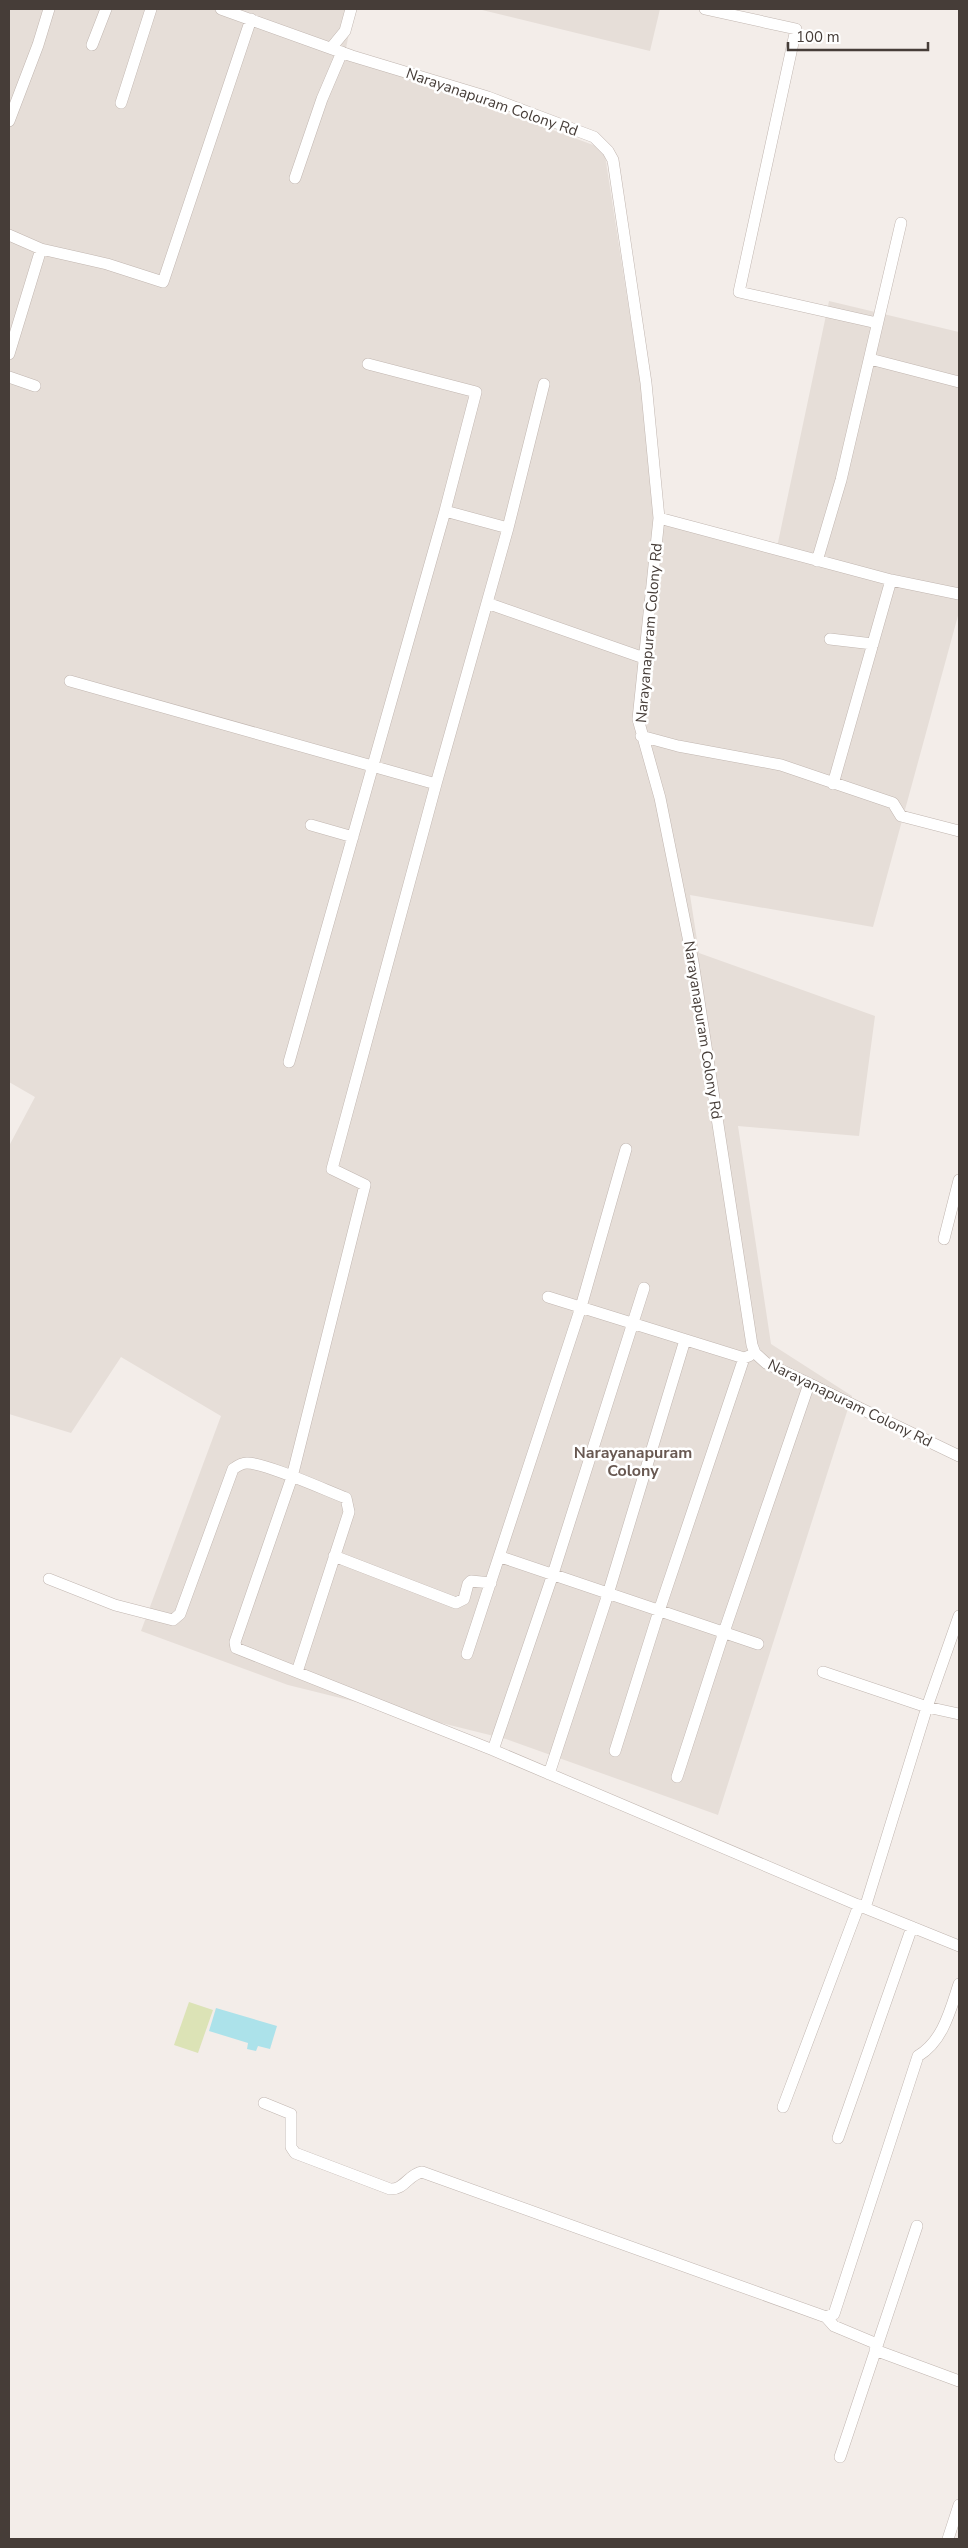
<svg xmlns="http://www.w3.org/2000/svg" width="968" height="2548" font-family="'Nunito Sans',sans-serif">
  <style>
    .residential { fill: #e6ded8 }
    .green { fill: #dce3b6 }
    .water { fill: #ace2ea }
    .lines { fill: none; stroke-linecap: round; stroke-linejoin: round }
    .minor-casing { stroke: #c1b6b0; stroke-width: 12 }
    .minor { stroke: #fff; stroke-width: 11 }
    .labels { text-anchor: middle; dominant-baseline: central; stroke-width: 5; stroke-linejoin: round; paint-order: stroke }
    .street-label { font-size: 15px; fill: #463d38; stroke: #fff }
    .neighbourhood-label { font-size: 16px; font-weight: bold; fill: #685851; stroke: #fff }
  </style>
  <rect width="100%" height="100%" fill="#f3ede9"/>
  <path class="residential" d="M9,9H354L345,53L604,149L661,516L776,552L829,301L959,332V612L873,927L690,895L699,953L875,1016L859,1136L738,1126L771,1344L852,1396L718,1815L506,1739L288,1685L141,1631L221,1416L121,1357L71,1433L9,1414V1146L35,1097L9,1082Z
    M478,9H660L650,51Z"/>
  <path class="green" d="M189,2002L213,2010L198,2053L174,2045Z"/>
  <path class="water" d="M216,2008L277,2026L270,2049L258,2046L256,2051L247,2049L248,2043L209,2031Z"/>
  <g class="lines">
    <g class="minor-casing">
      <path id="minor" d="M221,9L352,56L488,97L594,137L608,151L613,160L646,383L659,518L638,719L660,798L693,962L752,1345L755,1353L766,1363L959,1456
        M705,9L796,29L739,292L877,323
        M92,45L106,9
        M331,48L345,31L351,9
        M121,103L151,9
        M9,121L38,45L49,9
        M295,178L322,99L342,52
        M9,235L41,249L107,264L163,282L251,19
        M9,354L41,249
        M870,359L959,382
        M368,364L476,392L445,511
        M9,377L35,386
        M659,518L891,580L959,594
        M817,561L841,480L901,223
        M487,603L644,658
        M830,639L873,644
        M70,681L436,784L332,1169L365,1185L292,1477L235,1642L236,1648L493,1750L865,1908L927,1707L959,1616
        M641,736L678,746L781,765L893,803L901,816L959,831
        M436,784L508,528L544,384
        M833,784L891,580
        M311,825L353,837
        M289,1062L445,511L508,528
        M944,1239L959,1180
        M548,1297L744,1358L749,1356
        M334,1556L456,1603L464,1599L468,1584L471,1581L491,1583
        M501,1557L758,1644
        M49,1579L115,1605L173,1620L180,1614L233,1469C237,1466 241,1463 247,1463C266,1463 325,1490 346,1498L349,1512L297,1672
        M467,1654L581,1307L626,1149
        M823,1672L927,1707L959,1714
        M493,1750L553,1574L644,1288
        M615,1751L659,1611L744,1358
        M549,1774L608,1594L685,1340
        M677,1777L724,1632L809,1384
        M865,1908L959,1946
        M264,2103L291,2114V2147L295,2153L390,2189C404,2190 409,2174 422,2172L826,2317L834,2314L918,2056C943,2041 950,2011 959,1984
        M783,2107L859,1905
        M838,2138L912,1927
        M826,2317L834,2326L877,2344
        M875,2350L959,2381
        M840,2457L917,2226
        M948,2539L959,2505"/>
    </g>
    <use href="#minor" class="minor"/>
  </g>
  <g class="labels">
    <g class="street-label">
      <text transform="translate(492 102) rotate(19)">Narayanapuram Colony Rd</text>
      <text transform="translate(649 633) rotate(-85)">Narayanapuram Colony Rd</text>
      <text transform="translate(703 1030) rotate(81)">Narayanapuram Colony Rd</text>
      <text transform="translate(850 1403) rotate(26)">Narayanapuram Colony Rd</text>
    </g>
    <g class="neighbourhood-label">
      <text x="633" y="1453">Narayanapuram<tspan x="633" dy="18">Colony</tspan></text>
    </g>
  </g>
  <rect width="968" height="2548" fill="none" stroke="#463d38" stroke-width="20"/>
  <path d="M788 42v8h140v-8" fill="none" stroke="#463d38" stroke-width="2.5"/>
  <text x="796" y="42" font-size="15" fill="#463d38" stroke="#ffffff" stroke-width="4" paint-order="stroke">100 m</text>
</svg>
